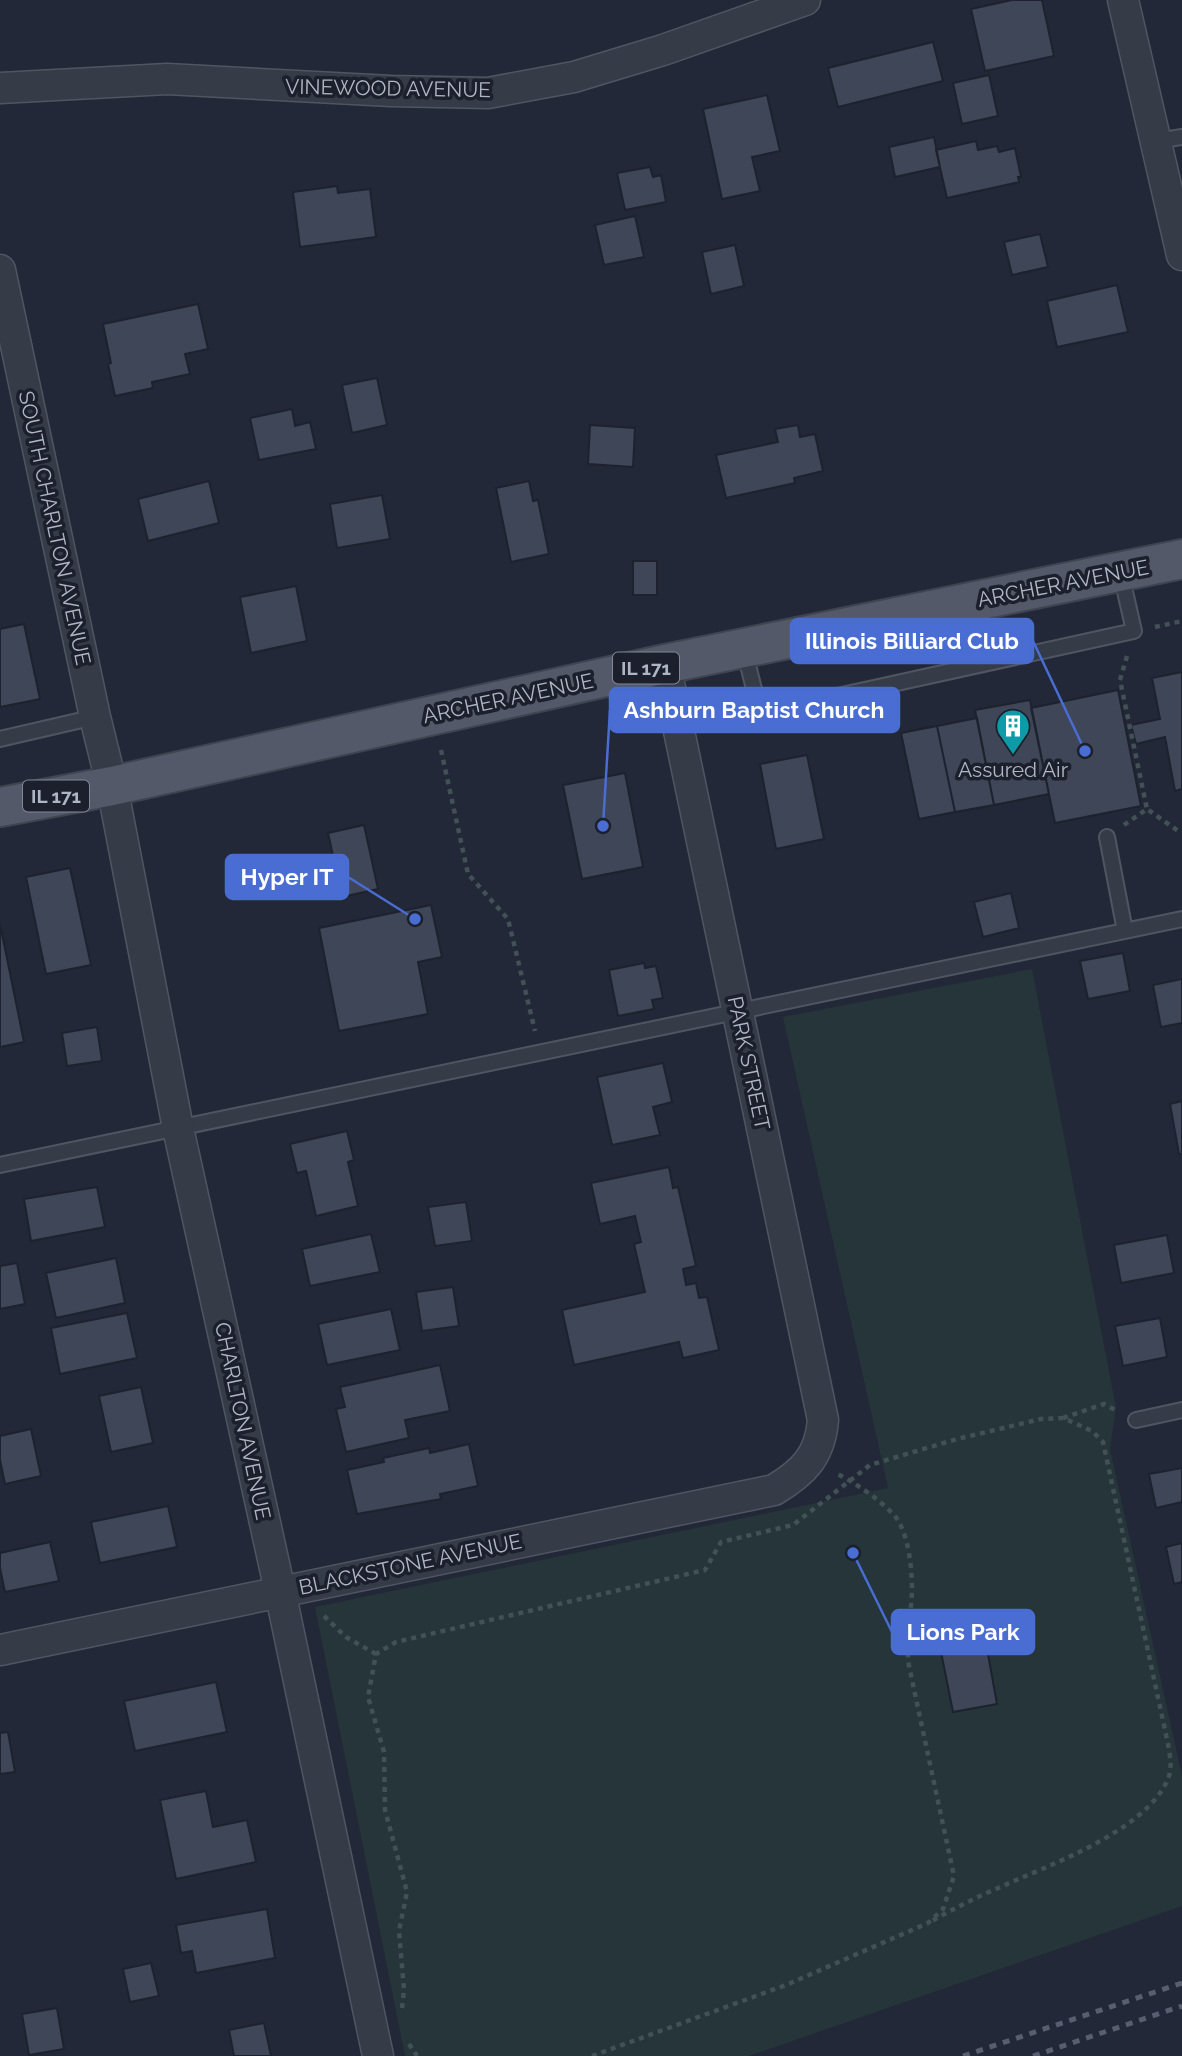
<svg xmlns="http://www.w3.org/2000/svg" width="1182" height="2056" font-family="Raleway,sans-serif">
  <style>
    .green { fill: #253539 }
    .building { fill: #3e4657; stroke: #1d222e; stroke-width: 2 }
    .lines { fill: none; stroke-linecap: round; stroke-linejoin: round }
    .service-casing { stroke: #505562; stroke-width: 18 }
    .minor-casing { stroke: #505562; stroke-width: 33 }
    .primary-casing { stroke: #3f4451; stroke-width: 42 }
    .path { stroke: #425156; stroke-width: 4.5; stroke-dasharray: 5 5; stroke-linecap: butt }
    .service { stroke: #363b48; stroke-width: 14 }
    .minor { stroke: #363b48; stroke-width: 30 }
    .primary { stroke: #535968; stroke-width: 38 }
    .rail { stroke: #585e6f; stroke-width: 5; stroke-dasharray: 7 7; stroke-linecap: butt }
    .labels { text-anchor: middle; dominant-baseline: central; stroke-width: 7; stroke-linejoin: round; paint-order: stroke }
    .shield { fill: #1b202c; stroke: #838896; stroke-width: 2 }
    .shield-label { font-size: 19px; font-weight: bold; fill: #b0b5c4 }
    .street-label { font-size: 21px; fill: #b0b5c4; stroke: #1b202c }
    .poi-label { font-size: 21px; fill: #b0b5c4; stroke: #1b202c }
    .leader { fill: none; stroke: #496dd2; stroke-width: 2.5 }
    .callout-dot { fill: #496dd2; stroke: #1b202c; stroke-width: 2.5 }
    .callout { fill: #496dd2; stroke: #496dd2; stroke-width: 2.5 }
    .callout-label { font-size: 23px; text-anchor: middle; font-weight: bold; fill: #fff }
  </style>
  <rect width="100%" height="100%" fill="#222837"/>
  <path class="green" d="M1032,969L1116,1408L1110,1449L1182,1776V1906L749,2056H405L315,1607L888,1488L783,1017Z"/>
  <path class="building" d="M1012,0H1042L1054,56L985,71L971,9Z
    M933,42L943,81L838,107L828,68Z
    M989,75L998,116L962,124L953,83Z
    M767,95L780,151L752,157L760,191L722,199L703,109Z
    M934,137L940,167L895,177L889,147Z
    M976,141L978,150L997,146L999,152L1015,148L1021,177H1018L1019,182L947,198L936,150Z
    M650,167L653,177L661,175L666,202L625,210L617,173Z
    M337,186L338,193L370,189L376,237L300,247L293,192Z
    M635,216L644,257L604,265L595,225Z
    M1040,234L1048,267L1012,275L1004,242Z
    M735,245L744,286L711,294L702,252Z
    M1117,285L1128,332L1057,347L1047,301Z
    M198,304L208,349L185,354L190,374L152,382L153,388L115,396L108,364L111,363L103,324Z
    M377,378L387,425L352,433L342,385Z
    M292,409L295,426L310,422L316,449L259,460L250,418Z
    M590,425L635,428L633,467L588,464Z
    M798,425L800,437L815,434L823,471L794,478L795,483L726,498L716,455L778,442L775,429Z
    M209,481L219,523L148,541L138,499Z
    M529,481L533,501L538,500L549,554L511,562L496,488Z
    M382,495L390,539L337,548L330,504Z
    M633,561H657V595H633Z
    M296,586L307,641L251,653L240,597Z
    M24,624L40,699L0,707V629Z
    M1182,672V789L1175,791L1165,737L1136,744L1131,725L1160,719L1152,678Z
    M1118,690L1141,806L1055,823L1031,708Z
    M1030,700L1049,794L994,805L975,710Z
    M977,718L994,805L955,812L937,726Z
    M937,726L955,812L919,819L901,733Z
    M807,755L824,839L776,849L760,764Z
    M625,773L643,867L582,879L563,785Z
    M364,825L378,889L342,897L328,833Z
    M70,868L91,965L46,974L26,877Z
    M1011,893L1019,928L983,937L974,902Z
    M431,905L442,957L418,962L428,1014L339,1031L319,928Z
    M0,924L24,1042L0,1047Z
    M1123,953L1130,991L1088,999L1080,961Z
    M644,963L645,968L656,966L663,998L652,1000L654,1009L618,1016L609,970Z
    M1182,979V1023L1161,1027L1153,985Z
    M97,1027L102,1061L67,1066L62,1033Z
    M663,1063L672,1102L653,1107L660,1135L612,1145L597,1077Z
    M1182,1101V1154H1179L1170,1104Z
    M347,1131L354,1160L348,1162L358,1206L316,1216L306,1171L297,1173L290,1144Z
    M669,1167L673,1188L678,1187L696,1266L683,1269L686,1285L696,1283L699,1298L707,1297L719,1350L683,1358L679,1342L574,1365L562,1310L645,1292L634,1244L641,1242L635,1216L600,1224L591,1183Z
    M97,1187L105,1227L31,1241L24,1199Z
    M466,1202L472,1241L435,1246L428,1207Z
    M371,1234L380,1272L310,1286L302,1249Z
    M1167,1235L1174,1273L1121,1283L1114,1245Z
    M116,1258L125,1303L56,1318L46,1273Z
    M17,1263L25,1304L0,1309V1266Z
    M453,1287L459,1326L422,1331L416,1292Z
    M391,1309L400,1350L327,1365L318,1324Z
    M127,1313L137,1358L60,1374L51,1328Z
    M1160,1318L1167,1357L1123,1366L1115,1326Z
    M440,1365L450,1411L405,1420L409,1438L346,1452L336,1409L345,1407L340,1387Z
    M141,1387L153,1443L111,1452L99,1396Z
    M31,1429L41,1476L5,1484L0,1460V1436Z
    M469,1444L478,1486L440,1494L441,1499L357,1514L347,1470L384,1462L383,1458L429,1448L430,1453Z
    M1182,1468V1502L1156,1508L1149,1474Z
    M168,1506L177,1547L100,1563L91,1522Z
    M50,1542L59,1581L5,1592L0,1568V1553Z
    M1182,1543V1582L1174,1584L1166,1547Z
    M986,1643L997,1704L953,1712L941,1652Z
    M216,1682L227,1732L135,1751L124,1701Z
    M8,1732L15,1772L0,1774V1733Z
    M206,1791L213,1827L247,1820L256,1862L176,1879L160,1800Z
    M267,1909L275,1958L196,1973L192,1951L181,1953L176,1925Z
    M151,1963L159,1996L130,2002L123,1969Z
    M57,2008L64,2049L29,2055L22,2014Z
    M264,2023L271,2056H234L229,2030Z"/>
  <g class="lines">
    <g class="service-casing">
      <path id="service" d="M1157,141L1182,137
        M744,649L760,713L1134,631L1121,574
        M0,739L95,717
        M1107,837L1125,931
        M0,1165L1182,919
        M1136,1420L1182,1410"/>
    </g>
    <g class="minor-casing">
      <path id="minor" d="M1123,0L1182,255
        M0,88L167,79L391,91L488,93L574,77L663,50L805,0
        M0,270L95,717L112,786L178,1128L280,1591L378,2056
        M0,1650L774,1490C804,1472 820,1456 823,1420L665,664"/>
    </g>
    <g class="primary-casing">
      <path id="primary" d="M0,807L112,786L665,664L1182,559"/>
    </g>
    <path class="path" d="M1155,627L1182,621
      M1127,656L1120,680L1147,809
      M709,725L738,718
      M441,750L468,874L508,919L535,1031
      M1124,825L1147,809L1181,833
      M1063,1418L1104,1404L1117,1411
      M324,1616L346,1637L376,1654
      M402,2008L404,1990L399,1931L407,1892L385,1810L384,1752L368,1697L376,1654L396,1642L705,1570L721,1542L793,1525L870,1465L957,1439L1041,1419L1063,1418L1092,1431L1103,1442L1168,1744C1170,1756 1173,1769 1167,1781C1143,1833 1046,1866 996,1889C972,1899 950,1911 928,1923
      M409,2044L417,2056
      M592,2056L786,1985L928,1923L943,1909L954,1876L909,1666C905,1637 911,1619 912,1591C912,1569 909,1531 893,1514C878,1498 855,1483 836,1473"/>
    <use href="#service" class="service"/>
    <use href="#minor" class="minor"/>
    <use href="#primary" class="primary"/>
    <path class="rail" d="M963,2056L1182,1983
      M1033,2056L1182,2006"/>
  </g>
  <defs>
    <g id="building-pin" transform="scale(1.75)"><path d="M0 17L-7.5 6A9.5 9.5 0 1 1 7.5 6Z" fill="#0f9aa8" stroke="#1b202c"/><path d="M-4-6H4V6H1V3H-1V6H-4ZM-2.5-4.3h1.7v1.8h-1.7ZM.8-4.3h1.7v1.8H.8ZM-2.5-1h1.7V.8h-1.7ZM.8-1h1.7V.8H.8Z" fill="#fff"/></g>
  </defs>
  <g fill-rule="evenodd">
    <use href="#building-pin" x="1013" y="726"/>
  </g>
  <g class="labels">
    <g class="shield">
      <rect x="613" y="652.5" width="66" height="31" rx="5"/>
      <rect x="23" y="780.5" width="66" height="31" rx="5"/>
    </g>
    <g class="shield-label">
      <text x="646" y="668">IL 171</text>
      <text x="56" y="796">IL 171</text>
    </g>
    <g class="street-label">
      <text transform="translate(388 88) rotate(1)">VINEWOOD AVENUE</text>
      <text transform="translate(55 528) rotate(78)">SOUTH CHARLTON AVENUE</text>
      <text transform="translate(1063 583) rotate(-11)">ARCHER AVENUE</text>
      <text transform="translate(508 698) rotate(-12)">ARCHER AVENUE</text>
      <text transform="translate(749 1063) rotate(78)">PARK STREET</text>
      <text transform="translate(243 1421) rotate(78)">CHARLTON AVENUE</text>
      <text transform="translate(410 1564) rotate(-12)">BLACKSTONE AVENUE</text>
    </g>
    <g class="poi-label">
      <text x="1013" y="769">Assured Air</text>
    </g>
  </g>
  <path class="leader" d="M1085 751L1033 641M603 826L610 710M415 919L348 877M853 1553L892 1632"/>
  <g class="callout-dot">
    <circle cx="1085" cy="751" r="7"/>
    <circle cx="603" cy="826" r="7"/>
    <circle cx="415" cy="919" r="7"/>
    <circle cx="853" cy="1553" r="7"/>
  </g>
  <g class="callout">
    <rect x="791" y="619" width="242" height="44" rx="7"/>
    <rect x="610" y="688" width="289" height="44" rx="7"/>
    <rect x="226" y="855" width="122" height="44" rx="7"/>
    <rect x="892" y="1610" width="142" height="44" rx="7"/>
  </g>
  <g class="callout-label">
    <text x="912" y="649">Illinois Billiard Club</text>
    <text x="754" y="718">Ashburn Baptist Church</text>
    <text x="287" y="885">Hyper IT</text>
    <text x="963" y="1640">Lions Park</text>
  </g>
</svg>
